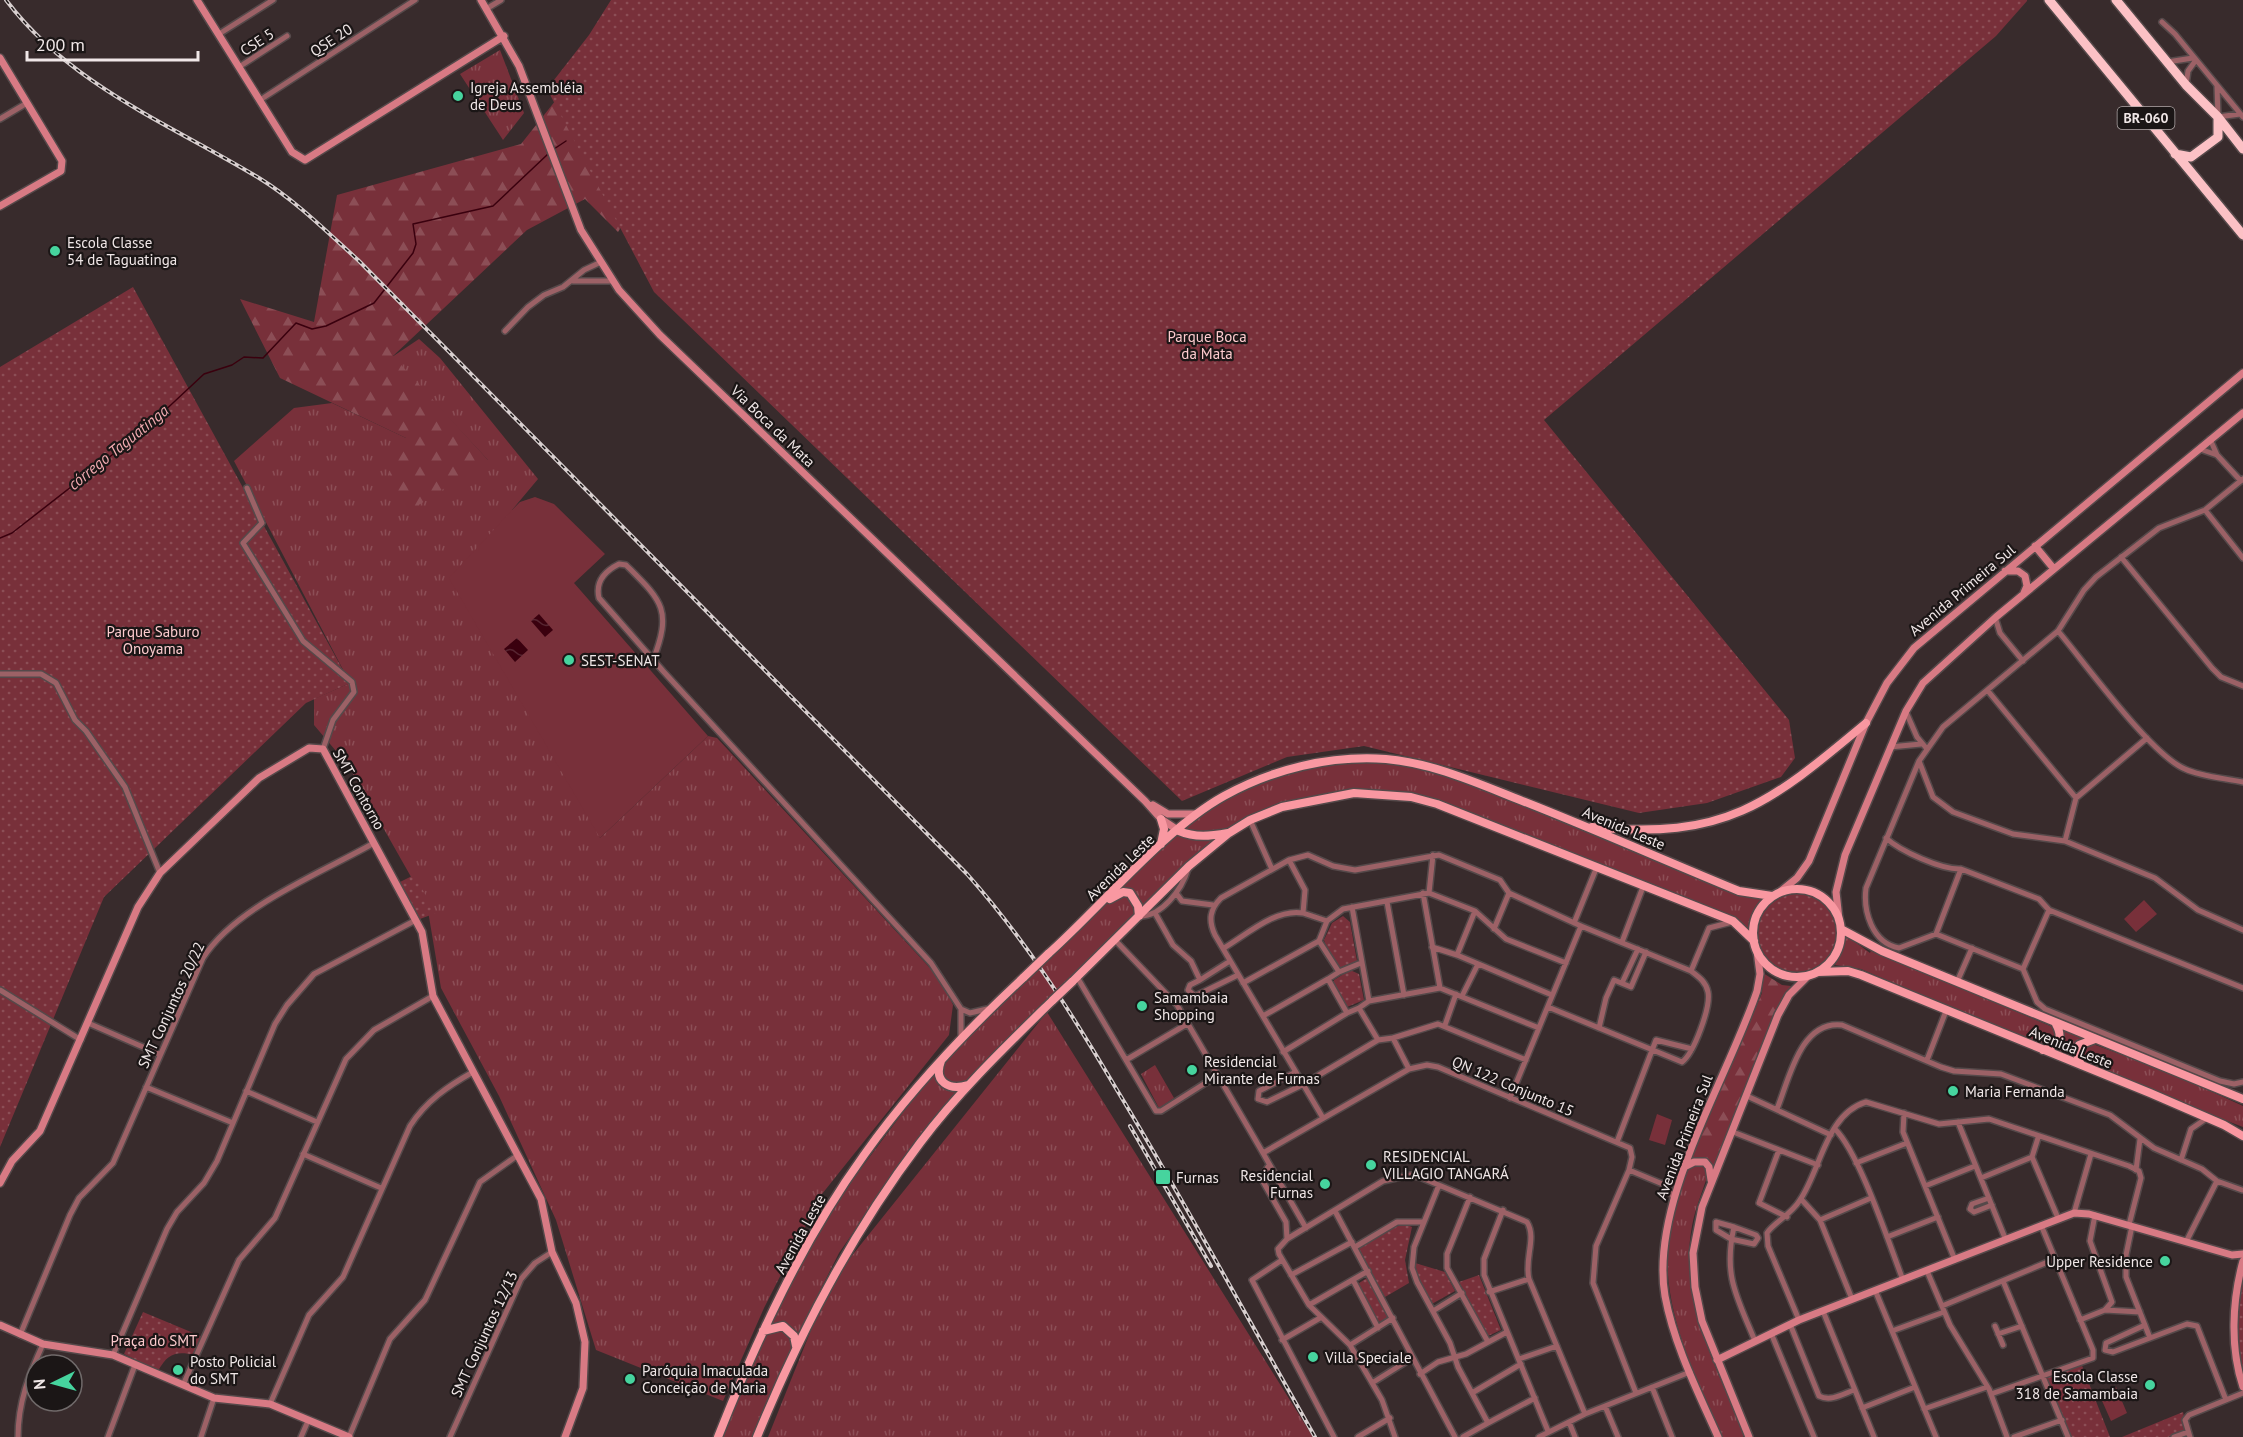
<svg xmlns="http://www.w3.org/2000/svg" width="2243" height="1437" font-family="'PT Sans',sans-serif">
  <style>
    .grass { fill: url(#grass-tufts) }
    .forest { fill: url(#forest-firs) }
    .park { fill: url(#park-dots) }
    .pitch { fill: #78303a }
    .water { fill: url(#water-waves) }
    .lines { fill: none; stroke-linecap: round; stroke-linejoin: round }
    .stream { stroke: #3a000e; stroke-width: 1.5 }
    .street-casing { stroke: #55494a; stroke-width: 8 }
    .secondary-casing { stroke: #55494a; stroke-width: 10 }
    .primary-casing { stroke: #55494a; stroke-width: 11 }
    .highway-casing { stroke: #55494a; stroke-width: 12 }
    .street { stroke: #9c6166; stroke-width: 5 }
    .secondary { stroke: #d87a84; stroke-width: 7 }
    .primary { stroke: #f998a1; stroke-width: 8 }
    .highway { stroke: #fcc1c5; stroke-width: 9 }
    .rail-casing { stroke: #d8cfcf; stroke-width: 4 }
    .rail { stroke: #1b1616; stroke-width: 1.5; stroke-dasharray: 4.5; stroke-linecap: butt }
    .primary-bridge-casing { stroke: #55494a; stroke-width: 11; stroke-linecap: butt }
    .primary-bridge { stroke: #f998a1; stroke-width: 8 }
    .poi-dot { fill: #46d49e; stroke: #1b1616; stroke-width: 2 }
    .labels { text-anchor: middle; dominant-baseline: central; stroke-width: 4.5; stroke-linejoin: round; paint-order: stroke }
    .shield { fill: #1b1616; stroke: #b0a8a8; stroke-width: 1.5 }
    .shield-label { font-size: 14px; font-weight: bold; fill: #f0e7e7 }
    .street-label { font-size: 15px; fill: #f0e7e7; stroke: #1b1616 }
    .poi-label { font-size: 15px; fill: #f0e7e7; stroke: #1b1616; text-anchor: start }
    .park-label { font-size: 15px; fill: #fdcbce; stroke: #1b1616 }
    .water-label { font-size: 16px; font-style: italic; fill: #f3abb1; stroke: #1b1616 }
  </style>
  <defs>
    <pattern id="grass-tufts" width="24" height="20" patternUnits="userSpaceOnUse" patternTransform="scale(1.5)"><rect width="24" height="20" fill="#78303a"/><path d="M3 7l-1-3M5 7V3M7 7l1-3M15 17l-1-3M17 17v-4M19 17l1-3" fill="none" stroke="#8c4e56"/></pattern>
    <pattern id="forest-firs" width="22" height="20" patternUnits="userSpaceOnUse" patternTransform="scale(1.5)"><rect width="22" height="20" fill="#78303a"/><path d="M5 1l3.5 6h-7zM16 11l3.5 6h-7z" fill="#8c4e56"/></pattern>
    <pattern id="park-dots" width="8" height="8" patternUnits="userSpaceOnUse" patternTransform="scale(1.5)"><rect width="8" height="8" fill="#78303a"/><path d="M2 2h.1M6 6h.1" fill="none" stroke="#8c4e56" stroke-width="1.8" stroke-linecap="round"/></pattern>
    <pattern id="water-waves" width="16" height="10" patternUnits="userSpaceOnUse" patternTransform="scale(1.5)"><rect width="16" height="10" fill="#3a000e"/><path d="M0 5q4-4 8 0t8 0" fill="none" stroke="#572531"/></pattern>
  </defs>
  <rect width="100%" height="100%" fill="#382b2c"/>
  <path class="grass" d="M500,50L524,113L503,140L460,74Z
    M419,339L440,358L538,479L512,510L600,838L708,736L717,738L942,981L953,1005L949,1035L822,1194L764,1308L723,1401L596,1350L556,1220L499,1096L441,988L427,905L347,764L314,725V699L350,683L234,461L294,408L332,403L406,438L488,460L392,357Z
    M1386,758L1454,775L1738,894L1772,892C1758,903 1749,915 1747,933L1412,796L1326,797L1250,822L1190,866L978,1076L910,1150L839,1253L792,1346L753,1437H723L764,1330L810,1247L848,1186L942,1060L1160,847L1224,795L1281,770Z
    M1847,936L1870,953L1871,950L2055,1028L2057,1038L2046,1044L1981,1021L1861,969L1835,965Z
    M1047,1012L1313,1437H768L830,1283Z
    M2062,1028L2084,1037L2080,1040L2077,1060L2053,1050L2063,1041Z
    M2090,1043L2171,1073L2243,1106V1127L2162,1096L2082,1058V1048Z
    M1155,1065L1174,1098L1159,1108L1141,1074Z
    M1699,1164L1705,1169L1707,1177C1702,1193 1695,1209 1692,1226C1678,1300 1717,1367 1744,1434L1743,1437H1722C1691,1368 1654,1294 1672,1216C1675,1200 1683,1184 1689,1168Z"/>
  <path class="forest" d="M629,8L665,156L618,232L585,199L527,230L393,356L488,460L408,512L389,474L406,438L280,378L240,299L314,322L337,195L521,144Z
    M1763,973L1782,985L1791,986L1774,1015L1713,1170L1704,1160L1691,1159L1762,993Z"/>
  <path class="park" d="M611,0H2027V1L1996,36L1544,420L1789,720L1795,758L1781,777L1707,803L1639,813L1364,746L1287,757L1182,801L654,292L547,89L589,35Z
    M133,287L350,683L306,703L104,897L0,1147V367Z
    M414,875L436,913L420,919L400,882Z
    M1758 933a39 39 0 1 1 78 0a39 39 0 1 1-78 0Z
    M1343,916L1350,922L1357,961L1339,968L1330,958L1324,940L1332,923Z
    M1350,970L1359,974L1364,1000L1347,1007L1334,985V980Z
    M1400,1222L1412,1227L1405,1260L1409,1283L1385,1297L1357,1247Z
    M1415,1263L1445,1272L1455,1291L1430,1305L1419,1282Z
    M1479,1275L1501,1330L1488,1336L1459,1282Z
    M2243,1276V1377L2237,1325Z
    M1367,1278L1389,1317L1375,1324L1356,1285Z
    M143,1312L203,1337L195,1355C176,1351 168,1353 158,1371L124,1354Z
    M2081,1363L2110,1437H2068L2041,1376Z
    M2183,1412L2187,1430L2168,1437H2122Z"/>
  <path class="pitch" d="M535,497L554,504L605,554L574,583L708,736L600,838L449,578L512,510L520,502Z
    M2144,900L2157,914L2136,932L2124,919Z
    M1657,1114L1672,1120L1665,1145L1649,1140Z
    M2116,1387L2127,1413L2111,1421L2099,1394Z"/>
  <path class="water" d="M539,614L553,630L545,637L531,621Z
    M517,638L528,650L515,662L504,649Z"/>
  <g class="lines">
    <path class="stream" d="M554,149L566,141
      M0,538L12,533L144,430L204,374L232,365L244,357L263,358L296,323L312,329L326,326L374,303L413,253L416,244L413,224L493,206L548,154"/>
    <g class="street-casing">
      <path id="street" d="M486,9L501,0
        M2162,22L2175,34L2243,117
        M219,34L273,0
        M2167,62L2193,58
        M239,67L287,36
        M2186,85L2188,71L2196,60
        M2217,86L2218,117L2240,114
        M260,100L415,0
        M0,119L27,103
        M573,281H613
        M505,331L528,307L544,295L563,287L584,270L601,262
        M2210,439L2217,455L2241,481
        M2200,449L2217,455
        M2243,479L2205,510L2159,528L2096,577L2084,590L2058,631L1943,727L1919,761L1933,797L1953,812L2013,834L2065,841L2155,878L2198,910L2243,930
        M247,488L262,523L243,543L303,641L352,682L354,692L333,720L323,749
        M2205,510L2243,558
        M2121,557L2212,668L2221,677L2243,686
        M1995,617L2000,633L2023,661
        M2058,631C2085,663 2151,755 2185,769C2202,777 2224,778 2243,782
        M653,660C673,609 661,600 626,565L619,564C605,571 595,581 599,598L663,671L931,963L961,1009V1038
        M0,674H41L56,683L75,720L86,731L125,787L160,873
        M1988,691L2076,798L2147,738
        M1906,712L1917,737L1927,749
        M1890,747L1921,744
        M1919,761L1866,888C1863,911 1872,943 1899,948L1936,934L2023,969L2037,1002L2045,1009L2220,1081L2234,1084L2243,1082
        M1250,820L1271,867
        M1886,838C1900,851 1942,870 1961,869L2039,899L2049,910L2243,988
        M2065,841L2076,798
        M1289,860L1308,855L1333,866L1355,870L1439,855L1500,880L1509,893L1581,926L1510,1098
        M1176,893L1182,901L1213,905
        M1423,893L1440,988L1539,1028
        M1429,893L1475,911L1506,939L1566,963
        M1387,902L1404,995
        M1352,907L1369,1001
        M1155,913L1173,945L1191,961L1200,980L1230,961
        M1139,916C1162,917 1182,889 1188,869
        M1327,921L1343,909L1429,893L1433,855
        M1574,923L1596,869
        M1494,929L1509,893
        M1936,934L1961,869
        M1114,939L1177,1005L1263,1153L1409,1069L1427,1065L1438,1067L1630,1148L1632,1157L1629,1170L1596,1246L1593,1283L1636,1393
        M1319,941L1339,972L1328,979L1347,1013L1359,1008L1378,1040L1393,1038L1409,1069
        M1622,942L1643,887
        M1432,947L1457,955L1552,995
        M1224,948C1246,935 1276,908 1303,913
        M1457,955L1475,911
        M2023,969L2049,910
        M1691,971L1709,928L1732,922
        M1339,972L1361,963
        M1077,977L1156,1111H1161L1218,1075
        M1200,980L1190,985L1188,990L1195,996L1238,975
        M1957,982L1972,948
        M1243,983L1319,941L1327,921L1303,913L1305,890L1289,860L1221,898C1210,909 1208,920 1215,935L1323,1118
        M1622,983L1638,949
        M0,990L81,1040
        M1462,996L1478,964
        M1548,1007L1682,1062C1694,1053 1711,1007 1708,992C1706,982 1699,977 1691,971L1581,926
        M1359,1008L1369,1001L1440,988
        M961,1009L970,1013L987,1009
        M1263,1016L1328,979
        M88,1023L159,1054
        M1445,1025L1456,994
        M1599,1028L1606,998L1614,980L1631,987L1646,952
        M1393,1038L1438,1024L1526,1060
        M1283,1052L1347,1013
        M1126,1060L1187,1024
        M1927,1060L1946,1011
        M1294,1073L1259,1091L1258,1099L1267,1102L1302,1085L1378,1040
        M146,1087L233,1123
        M246,1091L317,1122
        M1747,1096L1831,1135
        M1777,1109C1789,1080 1800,1020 1842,1025L1941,1067L1954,1071L2001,1074L2110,1115L2154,1148L2202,1169L2217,1181L2242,1190
        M1904,1113L1903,1132L1955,1260
        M1958,1122L2005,1238
        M1835,1129C1860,1154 1889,1244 1903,1280
        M1733,1132L1818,1165
        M2038,1138L2032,1157L2058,1218
        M1617,1142L1656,1040L1692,1049
        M1779,1150L1759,1203L1787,1217
        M1263,1153L1306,1228
        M303,1154L381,1188
        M2181,1160L2191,1129L2207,1118
        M1856,1163L1907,1143
        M1269,1165L1261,1178L1286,1222L1287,1239
        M1629,1170L1665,1185L1674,1198
        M2136,1170L2140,1139
        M1981,1178L2032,1157
        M1439,1185L1414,1247L1412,1268L1417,1282L1450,1343L1458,1367L1488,1423L1463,1437
        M1925,1186L1975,1166
        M1470,1197L1447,1254V1268L1488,1342
        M1989,1198L1972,1204L1970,1209L1974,1212L1992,1205
        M1801,1199L1820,1220L1852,1299
        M1503,1210L1484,1259V1275L1548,1431
        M1335,1211L1455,1437
        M2074,1213L2091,1154
        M1820,1220L1871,1198
        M2132,1226L2126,1255V1277L2150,1338L2187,1324L2197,1326L2226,1400
        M1734,1227L1716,1222V1230L1731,1239L1754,1244L1758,1238L1756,1235L1734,1227C1723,1276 1737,1297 1755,1341
        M1887,1237L1938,1217
        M2186,1242L2217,1181
        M1355,1247L1397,1222H1422
        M1282,1260L1252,1280L1334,1437
        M1927,1271L1950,1325L1989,1389L2007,1437
        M1291,1275L1352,1242
        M1353,1280L1378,1328
        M2003,1281L2068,1437
        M1875,1290L1936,1437
        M1489,1292L1529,1279
        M1309,1305L1368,1271
        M1942,1306L2055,1259
        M2105,1310L2140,1312
        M1433,1311L1462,1293
        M1823,1311L1874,1437
        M1799,1320L1768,1246L1767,1233C1773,1223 1791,1215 1800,1200C1821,1169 1826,1114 1866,1102L1939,1124L1989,1119L2129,1166L2139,1171L2141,1178L2129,1225
        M2080,1320L2105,1310L2112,1302L2090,1241L2095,1215
        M1790,1324L1819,1396C1831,1402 1843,1394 1854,1390
        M2145,1325L2106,1343L2105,1350L2113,1352L2150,1338
        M1995,1326L2003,1345
        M1892,1331L1944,1312
        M1771,1333L1814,1437
        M1998,1334L2022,1326
        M20,1335L70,1215L79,1198L113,1163L203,958C235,907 321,873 374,843
        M1282,1340L1320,1318
        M1350,1345L1393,1318
        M113,1355L167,1229L177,1212L204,1183L217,1161L275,1024L287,1005L314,974L416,920
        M1519,1359L1557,1346
        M1420,1374L1438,1362L1466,1354L1507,1332
        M1372,1383L1412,1358
        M183,1385L239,1260L275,1218L346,1059L374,1030L433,996
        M1652,1387L1672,1437
        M1472,1393L1521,1364
        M1991,1394L2093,1358V1350L2041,1225
        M270,1404L309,1315L343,1277L410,1126C426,1101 448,1086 473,1072
        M1605,1406L1618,1437
        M1862,1408L1915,1387
        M1924,1409L1987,1387
        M1569,1422L1575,1437
        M1488,1423L1535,1398
        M18,1437C18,1402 29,1375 43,1344
        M108,1437L135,1365
        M201,1437L214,1398
        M301,1437L308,1421
        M349,1437L390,1339L425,1300L480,1182L518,1155
        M450,1437L521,1279L535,1263L552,1252
        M1358,1437L1390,1418
        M1395,1437L1382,1400L1350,1345L1309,1305L1279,1254L1278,1249L1287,1239L1383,1181L1410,1175L1422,1178L1527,1222C1537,1238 1524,1259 1529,1279L1585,1414
        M1539,1437L1585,1414L1690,1372
        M2014,1437L2062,1420
        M2174,1437L2188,1432
        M2190,1437L2185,1420L2189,1415L2243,1393"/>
    </g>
    <g class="secondary-casing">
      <path id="secondary" d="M197,0L292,152L305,160L504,36
        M481,0L519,66L581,230L619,290L660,335L1145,801L1161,819L1179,831
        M0,58L62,161L61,171L0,206
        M2035,546L2054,569
        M2005,571H2018L2025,576L2027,586L2024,593
        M1153,805L1168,814H1196
        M1781,891L1797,878L1809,861L1866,723L1887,683L1914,648L2243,373
        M1839,919L1836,892L1845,855L1906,711L1923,683L1996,617L2243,413
        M1686,1166L1694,1162H1705L1709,1167L1711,1180
        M0,1183L12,1161L40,1131L138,907L160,873L259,778L309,748L323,749L422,932L433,996L541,1199L552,1252L576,1303L585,1342L583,1388L565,1437
        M2243,1261C2232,1301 2230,1348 2243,1387
        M0,1325L43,1344L113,1355L214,1398L270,1404L349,1437
        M1717,1360L1799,1320L2074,1213L2089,1214L2232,1255L2243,1254
        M1718,1437C1698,1392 1674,1345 1665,1296C1649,1203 1727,1080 1757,991L1760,974L1757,951
        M1749,1437L1702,1321L1695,1287L1693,1253L1702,1207L1778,1015L1789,995L1808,976"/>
    </g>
    <g class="primary-casing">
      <path id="primary" d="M1161,819L1164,829L1161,844
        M1592,827C1725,840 1768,805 1866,723
        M1179,831C1195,838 1211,836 1228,833
        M1753 933a44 44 0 1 1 88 0a44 44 0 1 1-88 0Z
        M1110,899L1123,892L1130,893L1138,906L1139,916
        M1841,929L1882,951L2243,1099
        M1048,954C1102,906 1163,830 1224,796C1273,769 1330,755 1386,759C1433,763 1477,783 1520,800C1594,829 1666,861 1739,891L1772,896
        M1818,972L1848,971L1861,975L2150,1093L2224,1125L2243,1136
        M1072,982L1189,866L1229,833L1250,820L1282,807L1354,793L1411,797L1437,804L1733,921L1754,941
        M2043,1050C2058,1046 2064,1039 2056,1024
        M941,1061C933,1082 949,1091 968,1085
        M2081,1065L2077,1054L2079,1045L2095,1039
        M763,1331L783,1326L794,1336L796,1346
        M718,1437C757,1339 802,1241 864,1155C910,1090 966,1031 1024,977
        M757,1437C800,1332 851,1234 920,1143C959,1091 1006,1046 1053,1000"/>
    </g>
    <g class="highway-casing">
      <path id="highway" d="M2049,0L2243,235
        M2116,0L2186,85L2218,117L2243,149
        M2175,154L2191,157L2218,137V118"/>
    </g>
    <use href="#street" class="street"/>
    <use href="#secondary" class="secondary"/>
    <use href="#primary" class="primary"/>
    <use href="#highway" class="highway"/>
    <g class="rail-casing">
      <path id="rail" d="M6,0C71,86 170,124 259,178C295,200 326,231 358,260L967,874C1026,940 1072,1014 1117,1090C1186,1204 1249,1321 1315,1437
        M1130,1126L1211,1266"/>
    </g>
    <use href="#rail" class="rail"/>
    <g class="primary-bridge-casing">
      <path id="primary-bridge" d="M1024,977L1048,954
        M1053,1000L1072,982"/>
    </g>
    <use href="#primary-bridge" class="primary-bridge"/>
  </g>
  <g class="poi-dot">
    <circle cx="458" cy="96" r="6"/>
    <circle cx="55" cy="251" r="6"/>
    <circle cx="569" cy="660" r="6"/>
    <circle cx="1142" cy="1006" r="6"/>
    <circle cx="1192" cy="1070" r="6"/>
    <circle cx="1953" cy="1091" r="6"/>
    <circle cx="1371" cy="1165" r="6"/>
    <rect x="1155" y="1169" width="16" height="16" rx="3"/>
    <circle cx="1325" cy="1184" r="6"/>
    <circle cx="2165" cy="1261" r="6"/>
    <circle cx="1313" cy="1357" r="6"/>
    <circle cx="178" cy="1370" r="6"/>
    <circle cx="630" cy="1379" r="6"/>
    <circle cx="2150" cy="1385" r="6"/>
  </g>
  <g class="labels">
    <rect class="shield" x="2117.5" y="107" width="57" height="22" rx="4.5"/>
    <g class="shield-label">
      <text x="2146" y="118">BR-060</text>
    </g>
    <g class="street-label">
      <text transform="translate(331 40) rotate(-33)">QSE 20</text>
      <text transform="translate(257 42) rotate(-33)">CSE 5</text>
      <text transform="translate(773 426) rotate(44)">Via Boca da Mata</text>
      <text transform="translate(1962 590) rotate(-40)">Avenida Primeira Sul</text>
      <text transform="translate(359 789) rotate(61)">SMT Contorno</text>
      <text transform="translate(1624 828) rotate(23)">Avenida Leste</text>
      <text transform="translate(1120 867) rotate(-44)">Avenida Leste</text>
      <text transform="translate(171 1005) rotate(-65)">SMT Conjuntos 20/22</text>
      <text transform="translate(2071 1047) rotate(22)">Avenida Leste</text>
      <text transform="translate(1513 1086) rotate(23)">QN 122 Conjunto 15</text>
      <text transform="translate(1684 1137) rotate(-69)">Avenida Primeira Sul</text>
      <text transform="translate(800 1234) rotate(-61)">Avenida Leste</text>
      <text transform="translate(484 1334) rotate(-65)">SMT Conjuntos 12/13</text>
    </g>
    <g class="poi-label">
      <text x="470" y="87">Igreja Assembléia<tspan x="470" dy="17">de Deus</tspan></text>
      <text x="67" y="242">Escola Classe<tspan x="67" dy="17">54 de Taguatinga</tspan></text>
      <text x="581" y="660">SEST-SENAT</text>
      <text x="1154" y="997">Samambaia<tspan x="1154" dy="17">Shopping</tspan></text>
      <text x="1204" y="1061">Residencial<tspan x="1204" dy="17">Mirante de Furnas</tspan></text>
      <text x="1965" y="1091">Maria Fernanda</text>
      <text x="1383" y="1156">RESIDENCIAL<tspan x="1383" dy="17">VILLAGIO TANGARÁ</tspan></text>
      <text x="1313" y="1175" text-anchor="end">Residencial<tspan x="1313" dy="17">Furnas</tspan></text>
      <text x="1176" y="1177">Furnas</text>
      <text x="2153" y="1261" text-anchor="end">Upper Residence</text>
      <text x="1325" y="1357">Villa Speciale</text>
      <text x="190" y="1361">Posto Policial<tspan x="190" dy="17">do SMT</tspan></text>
      <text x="642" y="1370">Paróquia Imaculada<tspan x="642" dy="17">Conceição de Maria</tspan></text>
      <text x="2138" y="1376" text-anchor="end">Escola Classe<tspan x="2138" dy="17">318 de Samambaia</tspan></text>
    </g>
    <g class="park-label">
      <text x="1207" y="336">Parque Boca<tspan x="1207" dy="17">da Mata</tspan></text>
      <text x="153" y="631">Parque Saburo<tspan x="153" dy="17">Onoyama</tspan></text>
      <text x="154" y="1340">Praça do SMT</text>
    </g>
    <g class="water-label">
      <text transform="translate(118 447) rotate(-39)">córrego Taguatinga</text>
    </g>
  </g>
  <g transform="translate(54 1383) rotate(265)"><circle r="28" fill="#1b1616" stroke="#706a6a" stroke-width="1.5"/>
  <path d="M0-4.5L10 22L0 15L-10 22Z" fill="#46d49e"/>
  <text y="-9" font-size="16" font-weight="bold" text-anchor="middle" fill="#f0e7e7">N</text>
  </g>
  <path d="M27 51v9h171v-9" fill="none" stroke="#f0e7e7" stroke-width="3"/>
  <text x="36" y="51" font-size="18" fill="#f0e7e7" stroke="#1b1616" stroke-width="4.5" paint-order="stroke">200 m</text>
</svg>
